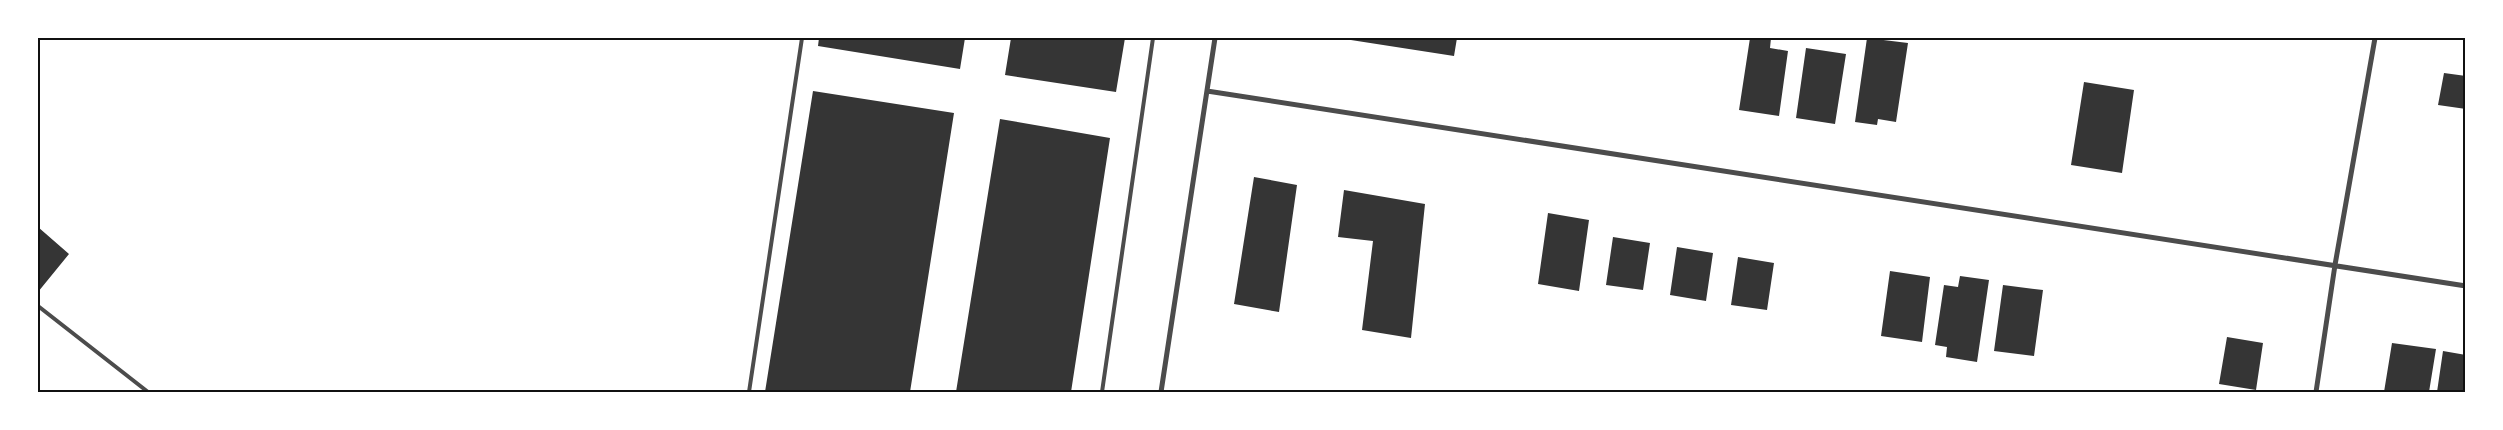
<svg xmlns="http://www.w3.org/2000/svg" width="2503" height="430" font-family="Barlow,sans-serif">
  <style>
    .building { fill: #353535 }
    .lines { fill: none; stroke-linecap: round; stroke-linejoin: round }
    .service { stroke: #4c4c4c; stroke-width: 4 }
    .minor { stroke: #4c4c4c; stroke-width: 5 }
    .neatline { fill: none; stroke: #111; stroke-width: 2 }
  </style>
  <rect width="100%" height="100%" fill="#fff"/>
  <path class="building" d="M819,38H965L960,69L818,46Z
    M1011,38H1125L1116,92L1005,75Z
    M1338,38H1457L1454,56Z
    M1750,38H1771L1770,48L1788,51L1779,116L1739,110Z
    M1867,38L1908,43L1896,122L1878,119L1877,125L1855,122Z
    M1806,48L1846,54L1835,124L1796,118Z
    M2444,73L2466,76V109L2438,105Z
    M2084,82L2134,90L2122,173L2071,165Z
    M813,91L954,113L910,392H765Z
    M1000,119L1110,138L1071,392H956Z
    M1254,177L1297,185L1279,312L1234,304Z
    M1344,190L1425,204L1411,338L1362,330L1373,241L1338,237Z
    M1548,213L1589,220L1579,291L1538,284Z
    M38,227L69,254L38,292Z
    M1613,237L1650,243L1643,290L1606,285Z
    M1677,247L1713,253L1706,301L1670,295Z
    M1738,257L1774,263L1767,310L1731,305Z
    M1890,271L1930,277L1922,342L1881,336Z
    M1960,276L1989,280L1977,362L1946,357L1947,347L1935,345L1944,285L1958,287Z
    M2003,285L2043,290L2034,356L1994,351Z
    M2227,337L2263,343L2256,390L2219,384Z
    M2392,343L2436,349L2429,392H2384Z
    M2443,351L2466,355V392H2437Z"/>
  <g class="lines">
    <path class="service" d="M38,306L148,392
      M749,392L802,38
      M1102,392L1153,38"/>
    <path class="minor" d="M1207,91L2466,286
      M1161,392L1215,38
      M2316,392L2335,265L2375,38"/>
  </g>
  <rect width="2503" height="430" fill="none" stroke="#ffffff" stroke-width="78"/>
  <rect x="39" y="39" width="2425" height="352" class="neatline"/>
</svg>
